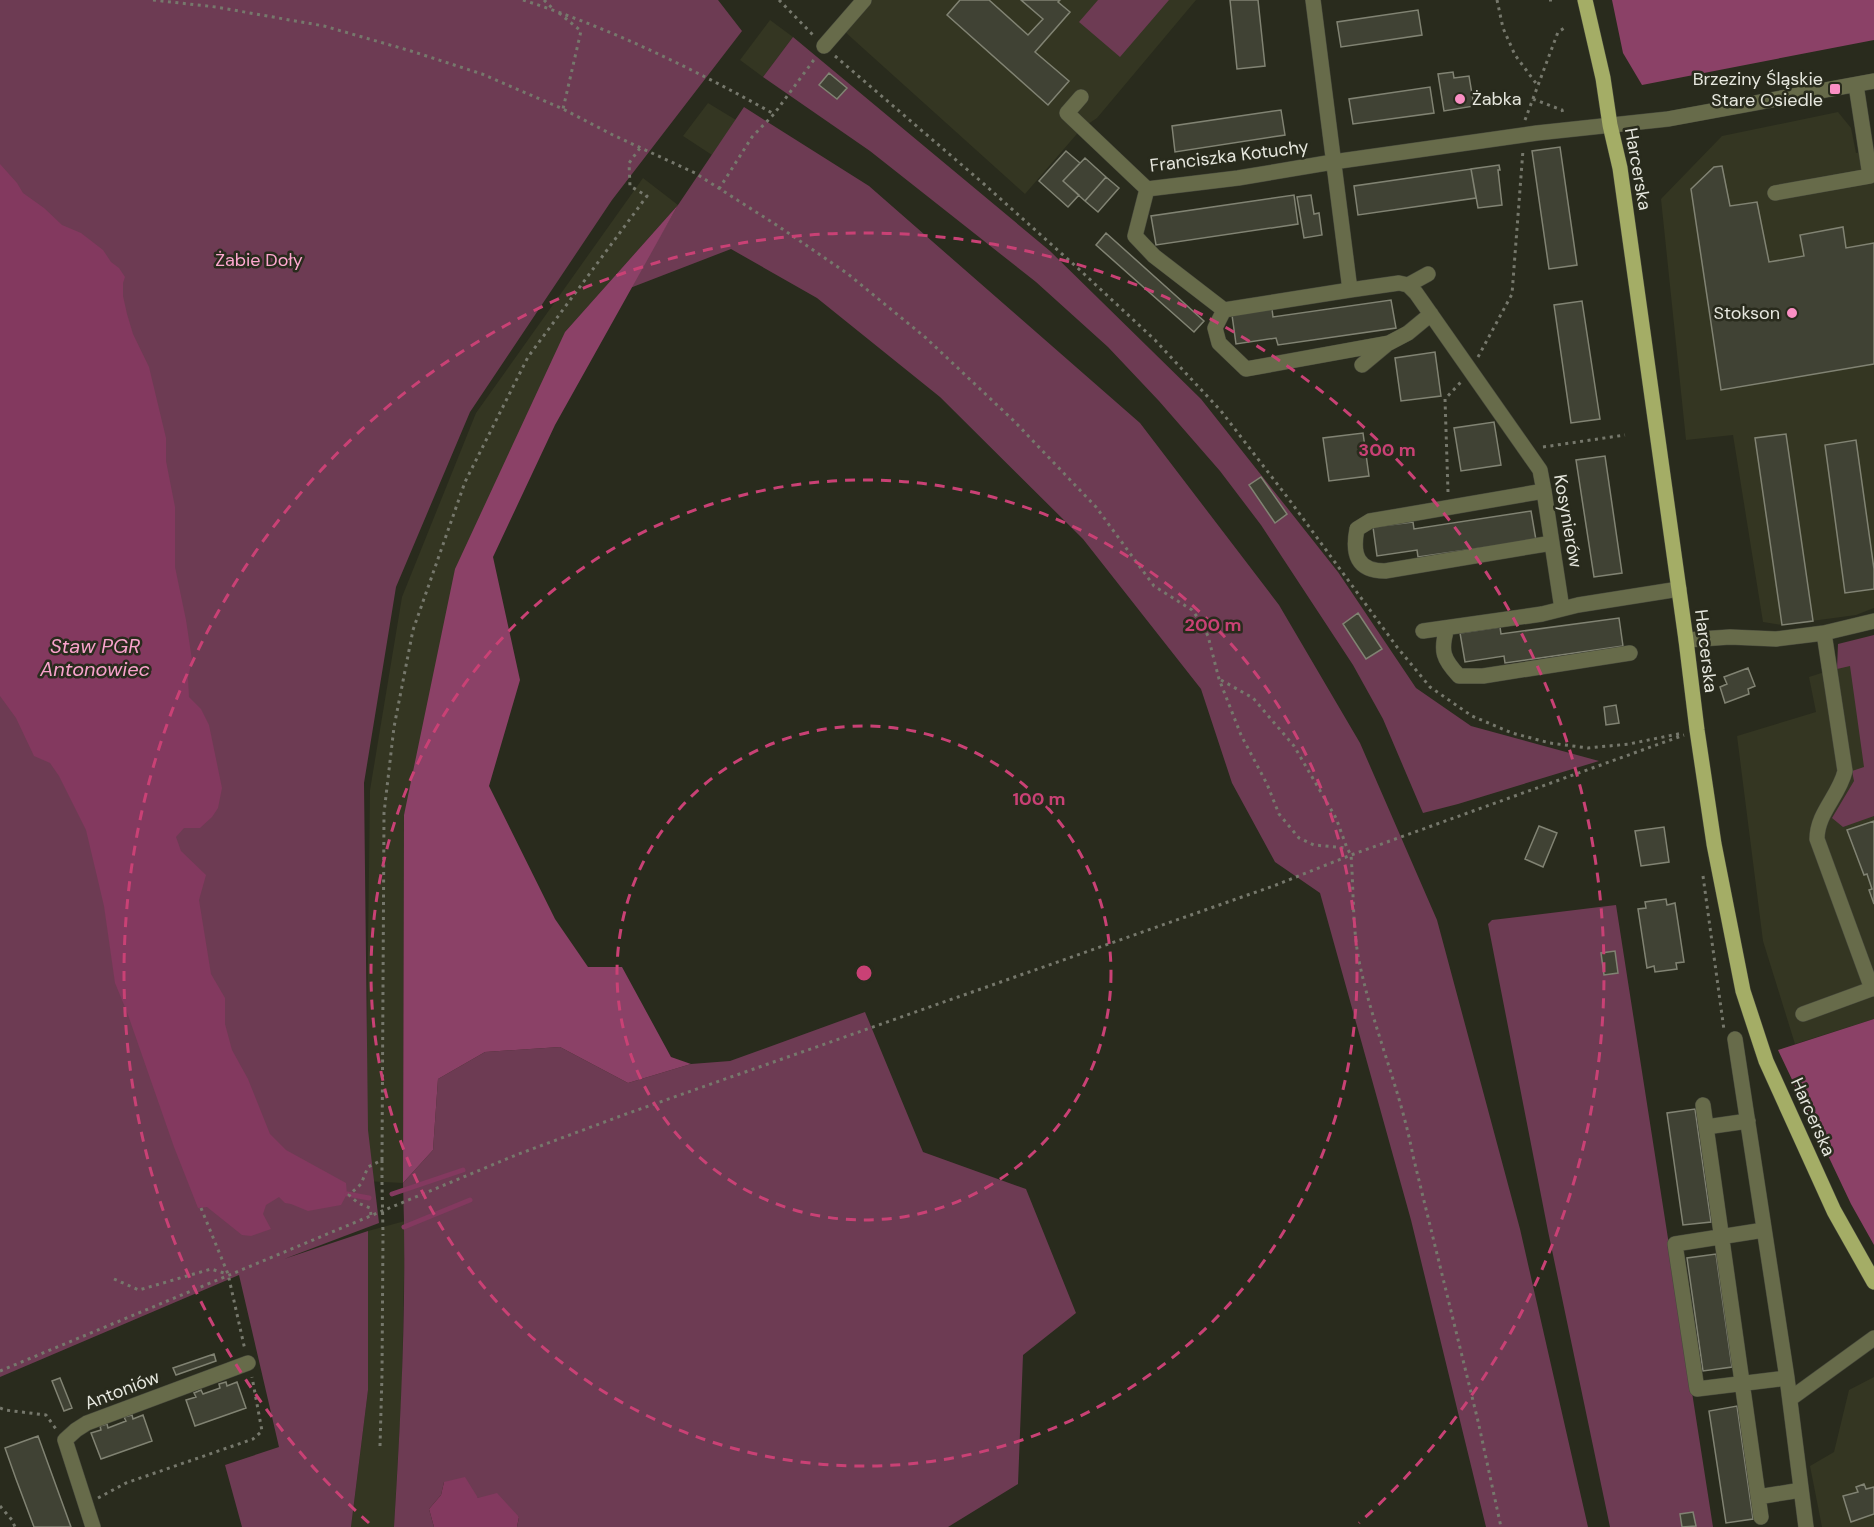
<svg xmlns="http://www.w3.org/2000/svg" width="1874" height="1527" font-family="'DM Sans',sans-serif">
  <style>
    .built { fill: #343622 }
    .green { fill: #6d3b53 }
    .forest { fill: #8b4167 }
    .water { fill: #83395f }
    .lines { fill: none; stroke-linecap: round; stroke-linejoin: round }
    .stream { stroke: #83395f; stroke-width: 5 }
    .building { fill: #404234; stroke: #818373; stroke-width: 1.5 }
    .minor-casing { stroke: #47493c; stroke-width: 16 }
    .major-casing { stroke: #47493c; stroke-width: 16 }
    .path { stroke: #76786c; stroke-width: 3; stroke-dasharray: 3 4.5; stroke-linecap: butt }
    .minor { stroke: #676b4a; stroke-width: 15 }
    .major { stroke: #a4ad66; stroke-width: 15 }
    .path-bridge { stroke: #76786c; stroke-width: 3; stroke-dasharray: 3 4.5; stroke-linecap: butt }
    .ring { fill: none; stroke: #c94175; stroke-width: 3; stroke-dasharray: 10 8 }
    .poi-dot { fill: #fb8fc4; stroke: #292b1d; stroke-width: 2 }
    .labels { text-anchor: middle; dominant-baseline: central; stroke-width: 5; stroke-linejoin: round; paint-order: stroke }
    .poi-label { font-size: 18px; fill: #e6e7de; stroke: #292b1d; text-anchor: end }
    .street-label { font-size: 18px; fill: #e6e7de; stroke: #292b1d }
    .park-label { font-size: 18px; fill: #fea8d0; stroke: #292b1d }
    .water-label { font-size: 20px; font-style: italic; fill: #f9a3cc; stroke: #292b1d }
    .centre { fill: #c94175; stroke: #292b1d; stroke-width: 3 }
    .ring-label { font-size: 18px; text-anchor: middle; font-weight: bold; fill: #c94175; stroke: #292b1d; stroke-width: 5; stroke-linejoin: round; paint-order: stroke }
  </style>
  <rect width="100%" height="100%" fill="#292b1d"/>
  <path class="built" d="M871,0H1196L1097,118L1082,128L1025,194L844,31Z
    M770,20L793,37L763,77L740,60Z
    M708,103L736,120L712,155L683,136Z
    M1838,112L1851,128L1856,153L1874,150V608L1856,615L1782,625L1763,622L1733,435L1686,440L1661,199L1722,136Z
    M643,178L678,205L565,332L404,815L403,1183L365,1181L370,790L402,597L476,413Z
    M1874,656V1019L1795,1044L1763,941L1737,736L1816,712L1809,677Z
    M405,1221L402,1388L394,1527H351L368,1390V1231Z
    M1874,1377V1527H1822L1810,1466L1834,1452L1849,1390Z"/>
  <path class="green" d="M0,0H718L742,31L612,200L470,412L396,587L364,783L368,1130L379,1223L284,1259L368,1231V1390L351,1527H242L225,1465L279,1447L239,1275L0,1377Z
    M1098,0H1169L1120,57L1079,22Z
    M793,37L1050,251L1201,399L1338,572L1416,688L1471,726L1599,761L1458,804L1423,813L1383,719L1353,665L1261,525L1220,471L1159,401L1108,347L1036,282L870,151L763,77Z
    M744,107L869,186L1140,423L1279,605L1360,743L1437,920L1520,1229L1588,1527H1486L1411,1220L1320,893L1275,862L1232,783L1201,689L1083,539L940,397L817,298L731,249L630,288L678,205Z
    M1874,635V816L1843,827L1832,818L1854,781L1852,771L1864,767L1850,666L1837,669L1838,644Z
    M1616,905L1713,1527H1610L1548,1231L1488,924L1492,920Z
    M865,1012L923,1152L1026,1189L1076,1313L1023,1355L1018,1484L948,1527H517L519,1517L444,1482L441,1495L429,1509L434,1527H394C401,1413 407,1298 403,1183L433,1150L438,1079L485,1052L560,1047L628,1083L691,1064L730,1061Z"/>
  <path class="forest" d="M1612,0H1874V40L1642,85L1623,53Z
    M678,205L555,425L493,557L520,680L489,786L555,919L588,967H622L671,1057L691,1064L628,1083L560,1047L485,1052L438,1079L433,1150L403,1183L404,815L455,569L565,332Z
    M1874,1019V1245L1851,1204L1778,1050Z"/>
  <path class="water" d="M0,164L17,183L23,193L44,208L62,225L81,233L103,250L111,262L119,268L125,277L123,283V296L127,314L133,334L149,367L166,438V461L175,507V567L186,620L192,660L188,678L189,697L201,709L209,725L222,788L218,808L212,817L200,828H184L176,837L181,851L206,875L199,900L211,974L225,998V1024L232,1050L248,1079L270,1134L286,1150L346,1183L347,1194L341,1205L308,1211L291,1204L285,1203L279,1197L266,1205L263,1214L271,1229L251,1236L242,1235L207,1207L198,1208L174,1147L127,1012L115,983L104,906L86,830L59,776L50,763L34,756L16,718L0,696Z
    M465,1477L478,1498L497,1493L519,1517L517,1527H434L429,1509L441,1495L444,1482Z"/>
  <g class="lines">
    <path class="stream" d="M347,1194L369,1198
      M392,1194L463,1170
      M404,1227L470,1200"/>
  </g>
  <path class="building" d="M960,0H989L1028,35L1043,19L1021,0H1060L1058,2L1070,12L1035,52L1069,81L1048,105L947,15Z
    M1230,0H1258L1265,66L1237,69Z
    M1418,10L1422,35L1341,47L1337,22Z
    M1453,72L1454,78L1469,76L1474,106L1444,111L1438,74Z
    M829,73L847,88L837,99L819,85Z
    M1430,87L1434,113L1353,124L1349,99Z
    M1281,110L1285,135L1175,152L1172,126Z
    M1560,147L1577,265L1549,269L1532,151Z
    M1066,151L1080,163L1063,181L1079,195L1068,207L1039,181Z
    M1085,158L1106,177L1085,201L1063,181Z
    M1499,165L1500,170H1498L1502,205L1478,208L1471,169Z
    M1722,166L1730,206L1757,202L1769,262L1804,256L1800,235L1843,227L1846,248L1874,243V364L1721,390L1691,189L1714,167Z
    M1471,169L1476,198L1358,215L1354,186Z
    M1106,177L1119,188L1098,212L1085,201Z
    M1294,195L1298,224L1156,245L1151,216Z
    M1311,195L1314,214L1319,213L1322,235L1304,238L1297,197Z
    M1106,233L1204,321L1194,332L1096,245Z
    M1391,300L1396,328L1278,345L1276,338L1236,344L1232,315L1272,309L1273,317Z
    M1582,301L1600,419L1571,423L1554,305Z
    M1435,352L1441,396L1401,401L1395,358Z
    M1494,422L1501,465L1461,471L1454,428Z
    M1363,433L1369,476L1329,481L1323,438Z
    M1786,434L1813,621L1782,625L1755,438Z
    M1856,440L1874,569V589L1845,593L1825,445Z
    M1605,456L1622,573L1594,577L1576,460Z
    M1261,477L1287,514L1275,523L1249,485Z
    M1531,511L1536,540L1418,557L1417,550L1377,556L1373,527L1413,522L1414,529Z
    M1358,613L1382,649L1366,659L1343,624Z
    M1619,618L1623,646L1505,663L1504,656L1465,662L1460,633L1500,627L1501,634Z
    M1748,668L1755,686L1748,689L1749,694L1725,703L1720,687L1727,684L1724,677Z
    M1616,705L1619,723L1606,725L1604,707Z
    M1874,821V904L1869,890L1872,889L1867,874L1864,875L1847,830Z
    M1539,826L1557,833L1543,867L1525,859Z
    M1664,827L1669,862L1641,866L1635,831Z
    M1666,899L1667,905L1675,903L1684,962L1676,963L1677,969L1655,972L1654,966L1647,968L1638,909L1646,908L1645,902Z
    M1615,951L1618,973L1604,975L1601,953Z
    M1695,1109L1711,1222L1683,1225L1667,1113Z
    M1716,1254L1732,1367L1703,1371L1687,1258Z
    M214,1354L216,1361L176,1375L173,1368Z
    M60,1378L72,1408L64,1411L52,1381Z
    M226,1382L227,1386L237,1382L246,1408L195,1426L186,1400L196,1397L194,1393L201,1390L203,1394L220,1388L219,1384Z
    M133,1386L135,1392L109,1401L107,1395Z
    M1737,1406L1753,1519L1726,1523L1709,1411Z
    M132,1415L133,1419L143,1415L152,1441L101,1459L91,1433L101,1430L100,1426L107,1424L108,1428L126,1421L124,1417Z
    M38,1436L71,1527H34L16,1479L5,1448Z
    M1864,1484L1866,1489L1874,1487V1514L1851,1522L1843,1496L1858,1492L1856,1487Z
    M1693,1512L1696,1526L1682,1527L1680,1514Z"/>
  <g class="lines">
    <g class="minor-casing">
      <path id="minor" d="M1313,0L1350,290L1399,283L1408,285L1416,293L1533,460L1540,470L1544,491L1562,609
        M824,46L864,0
        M1081,97L1067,113L1147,189L1238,178L1333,162L1537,133L1668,119L1874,81
        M1147,189L1135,236L1154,256L1224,310L1350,290
        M1775,193L1870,176L1856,85
        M1408,285L1428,274
        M1224,310L1215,328L1219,343L1246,369L1389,343L1408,333L1431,314
        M1362,365L1386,345
        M1544,491L1370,521L1357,529C1352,554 1357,571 1385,571L1552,543
        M1447,628C1440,651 1443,659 1459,676H1483L1630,653
        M1423,631L1542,614L1578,605L1679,589
        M1824,633L1845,771C1839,796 1817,813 1817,839L1872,989
        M1686,640L1730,637L1776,639L1824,633L1874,621
        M1803,1014L1874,988
        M1735,1039L1787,1378L1806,1527
        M1703,1105L1761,1517
        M1706,1127L1748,1121
        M1764,1230L1675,1244L1697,1389L1787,1378
        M1790,1399L1874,1338
        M1758,1497L1801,1490
        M93,1527L65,1440L76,1430L87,1423L248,1363"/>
    </g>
    <g class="major-casing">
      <path id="major" d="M1585,0L1603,78L1610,125L1620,168L1686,640L1697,730L1714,844L1743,991L1766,1061L1834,1211L1874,1282"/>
    </g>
    <path class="path" d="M153,0L216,7L324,26L411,51L482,74L563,109L613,135L695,173L778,226L848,274L926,338L1014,421L1096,507L1154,586L1192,610L1201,622L1208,636L1219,679L1241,735L1267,784L1279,814L1299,838L1314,845L1347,848
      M523,0C610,28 694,69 774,114
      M544,0L553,9
      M779,0L813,35
      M1497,0L1503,28L1515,55L1538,86
      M1549,0H1556
      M559,13L581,31L563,109
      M835,56L984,184L1082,272L1155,340L1221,411L1288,498L1397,647L1430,687L1472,716L1512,733L1550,743L1588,748L1629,744L1683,733
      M1533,99L1562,110L1564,116
      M1525,120L1558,32L1566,27
      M719,189L752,137L774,114L816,57
      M1478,357L1512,294L1523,150
      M1543,447L1625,435
      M1448,492L1445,399L1461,382
      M1221,680L1253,698L1294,746L1336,818L1347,848L1351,855C1354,893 1352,933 1361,970C1375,1033 1401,1092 1413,1156L1478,1421L1501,1527
      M1703,876L1724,1030
      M382,1160L384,813L394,727L413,630L465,482L528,357L647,196L630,186L629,163L640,148
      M201,1208L228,1274L245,1350
      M371,1215L370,1208L358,1203L349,1195L361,1184L368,1167L382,1160V1182
      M114,1279L139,1290L211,1269L227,1274
      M0,1371L516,1155L626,1114L1276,885L1351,855L1684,735
      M0,1408L5,1410L46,1415L56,1429
      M380,1446L382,1375L383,1234
      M98,1498L126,1483L253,1439L262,1431L252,1377
      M0,1506L12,1520L15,1527"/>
    <use href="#minor" class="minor"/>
    <use href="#major" class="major"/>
    <path class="path-bridge" d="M382,1182L383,1234"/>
  </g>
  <g class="ring">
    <circle cx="864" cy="973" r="247"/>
    <circle cx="864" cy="973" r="493"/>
    <path d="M369 1523A740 740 0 1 1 1359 1523"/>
  </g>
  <g class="poi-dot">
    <rect x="1829" y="83" width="12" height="12" rx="3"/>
    <circle cx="1460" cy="99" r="6"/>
    <circle cx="1792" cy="313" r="6"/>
  </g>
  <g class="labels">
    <g class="poi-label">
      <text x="1823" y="79">Brzeziny Śląskie<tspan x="1823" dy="21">Stare Osiedle</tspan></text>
      <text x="1472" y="99" text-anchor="start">Żabka</text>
      <text x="1780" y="313">Stokson</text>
    </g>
    <g class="street-label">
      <text transform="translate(1229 156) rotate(-7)">Franciszka Kotuchy</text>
      <text transform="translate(1638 169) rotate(80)">Harcerska</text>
      <text transform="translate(1568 521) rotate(80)">Kosynierów</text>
      <text transform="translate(1706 651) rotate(83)">Harcerska</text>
      <text transform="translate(1813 1117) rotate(66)">Harcerska</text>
      <text transform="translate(122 1390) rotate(-21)">Antoniów</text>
    </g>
    <g class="park-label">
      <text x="259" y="260">Żabie Doły</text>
    </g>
    <g class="water-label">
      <text x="95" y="646">Staw PGR<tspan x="95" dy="23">Antonowiec</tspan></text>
    </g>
  </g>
  <circle cx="864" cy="973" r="9" class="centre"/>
  <g class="ring-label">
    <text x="1387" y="456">300 m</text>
    <text x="1213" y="631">200 m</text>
    <text x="1039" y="805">100 m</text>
  </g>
</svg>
